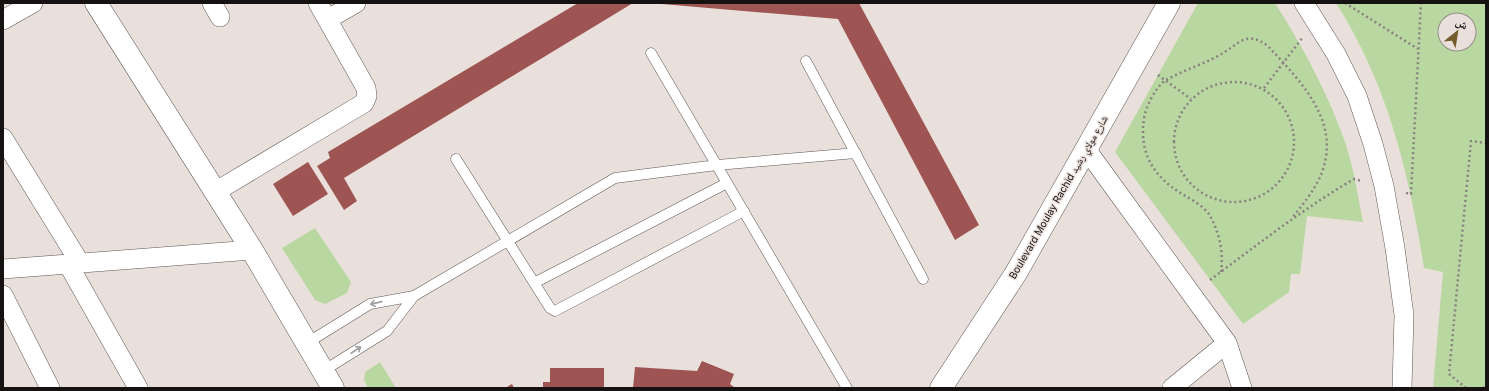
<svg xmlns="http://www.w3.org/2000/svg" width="1489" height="391" font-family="Inter,'Noto Naskh Arabic',sans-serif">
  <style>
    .green { fill: #b8d7a1; fill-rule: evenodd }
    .building { fill: #9d5453 }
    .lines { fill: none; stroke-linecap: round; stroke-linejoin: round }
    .service-casing { stroke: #5f5753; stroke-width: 11 }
    .minor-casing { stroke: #5f5753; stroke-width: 20 }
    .tertiary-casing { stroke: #5f5753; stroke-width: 23 }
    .path { stroke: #89827f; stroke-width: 2.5; stroke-dasharray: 2 3; stroke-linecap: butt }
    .service { stroke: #fff; stroke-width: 10 }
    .minor { stroke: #fff; stroke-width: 19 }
    .tertiary { stroke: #fff; stroke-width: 22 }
    .oneway { stroke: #a1a0a0 }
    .labels { text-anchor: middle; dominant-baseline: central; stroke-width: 3; stroke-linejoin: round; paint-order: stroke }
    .street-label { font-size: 10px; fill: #151211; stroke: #eae0db }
  </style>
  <rect width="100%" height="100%" fill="#eae0db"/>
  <path class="green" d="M1198,3H1275C1303,47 1329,95 1346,145C1354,169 1358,197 1363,222L1307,216L1300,274H1291L1289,292L1243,324L1115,152Z
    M1336,3H1486V388H1433L1443,272L1424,268C1409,173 1388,85 1336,3ZM1445,20H1469V44H1445Z
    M315,228L351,282L347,293L325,304L315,300L282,248Z
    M380,362L396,388H368L364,380L365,372Z"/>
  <path class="building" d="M578,3H633L344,178L357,201L344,210L317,166L330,158L328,152Z
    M650,3H859L979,225L955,240L838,19Z
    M308,162L328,194L293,216L273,184Z
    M702,361L734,374L730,384L735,388H633L635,367L697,371Z
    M550,368H604V388H543V382H550Z
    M512,384L514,388H505Z"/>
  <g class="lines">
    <g class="service-casing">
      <path id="service" d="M651,53L847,388
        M806,61L923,279
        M456,159L550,308L555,311L744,211
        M534,283L727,183
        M307,343L370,304L414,296L615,178L717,165L856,153
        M323,371L387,331L414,296"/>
    </g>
    <g class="minor-casing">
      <path id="minor" d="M212,3L220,17
        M1304,3L1336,54L1357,96L1373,144L1384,186L1395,248L1404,315L1402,388
        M328,19L356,3
        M3,20L33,3
        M3,138L80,263
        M1086,149L1227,343L1242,388
        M215,192L364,103L367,96L366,88L318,3
        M68,264L138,388
        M3,269L252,250
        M3,295L50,388
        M1172,388L1227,343"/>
    </g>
    <g class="tertiary-casing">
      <path id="tertiary" d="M96,3L252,250L333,388
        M941,388L1016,273L1169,3"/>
    </g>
    <path class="path" d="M1345,3L1418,49
      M1158,75L1191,99
      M1174 142a60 60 0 1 1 120 0a60 60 0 1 1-120 0Z
      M1264,88L1303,37
      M1406,193L1411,194L1421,3
      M1221,272C1224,252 1219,231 1209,214C1203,206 1191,199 1182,194C1153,176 1139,153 1144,119C1145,108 1156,86 1166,80C1182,71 1201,65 1218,56C1239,45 1245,29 1268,46C1298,79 1338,117 1324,166C1319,185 1304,203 1292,218
      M1210,280C1257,245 1303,209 1354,179L1362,181
      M1466,388L1449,374L1471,141L1486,143
      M1483,388L1486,387"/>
    <use href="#service" class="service"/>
    <use href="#minor" class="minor"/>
    <use href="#tertiary" class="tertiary"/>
  </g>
  <defs><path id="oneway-shaft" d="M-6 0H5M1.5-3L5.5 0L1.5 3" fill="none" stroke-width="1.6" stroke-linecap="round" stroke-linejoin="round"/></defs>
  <g class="oneway">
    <use href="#oneway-shaft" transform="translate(376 303) rotate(167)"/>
    <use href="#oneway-shaft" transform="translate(356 350) rotate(-33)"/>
  </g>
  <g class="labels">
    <g class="street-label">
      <text transform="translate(1058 197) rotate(-60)">Boulevard Moulay Rachid شارع مولاي رشيد</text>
    </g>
  </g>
  <rect width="1489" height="391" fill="none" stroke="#151211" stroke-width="8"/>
  <g transform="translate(1457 32) rotate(30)"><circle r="19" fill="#eae0db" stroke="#958e8a"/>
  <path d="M0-3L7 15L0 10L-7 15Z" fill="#765b2d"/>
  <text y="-6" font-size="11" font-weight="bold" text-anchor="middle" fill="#151211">ش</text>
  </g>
</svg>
